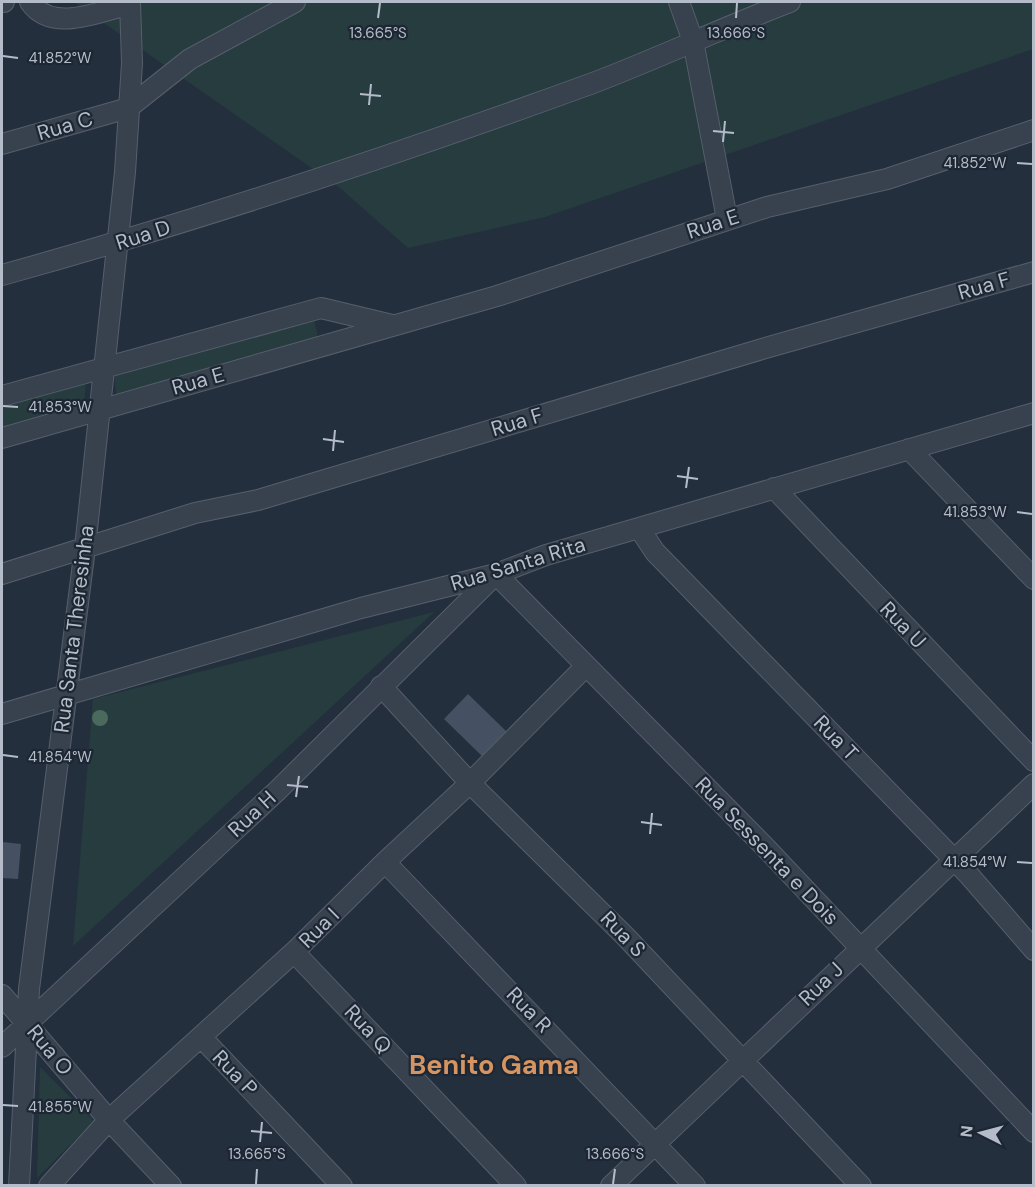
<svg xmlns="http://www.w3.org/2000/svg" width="1035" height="1187" font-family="'DM Sans',sans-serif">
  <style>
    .green { fill: #263c3f }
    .building { fill: #455162 }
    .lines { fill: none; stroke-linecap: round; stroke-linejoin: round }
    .street-casing { stroke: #565f6c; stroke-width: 22 }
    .street { stroke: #38414e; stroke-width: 20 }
    .tree { fill: #4b6a5d }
    .ticks { fill: none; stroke: #b4bcc9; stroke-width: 2 }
    .labels { text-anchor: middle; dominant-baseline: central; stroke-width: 4.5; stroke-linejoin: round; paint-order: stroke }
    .street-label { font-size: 21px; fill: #b4bcc9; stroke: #1d2633 }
    .district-label { font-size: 27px; font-weight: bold; fill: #d59563; stroke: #1d2633 }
    .ticks-label { font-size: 15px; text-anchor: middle; fill: #b4bcc9; stroke: #1d2633; stroke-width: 4.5; stroke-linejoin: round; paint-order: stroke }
  </style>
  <rect width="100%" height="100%" fill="#242f3e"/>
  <path class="green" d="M74,2H1033V49L545,217L408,248L340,188Z
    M314,318L318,339L116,394L114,373Z
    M86,381L84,408L2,431V406Z
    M434,612L73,946L93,699Z
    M40,1067L94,1121L37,1178Z"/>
  <path class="building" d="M468,694L507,732L483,757L444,719Z
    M2,842L21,844L18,879L2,878Z"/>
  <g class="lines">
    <g class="street-casing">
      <path id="street" d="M2,2H4
        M30,2C52,34 101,11 130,4
        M679,2L693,41L727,219
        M2,144L128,108L190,59L295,2
        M2,275C201,220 398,154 593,83C659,58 724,27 790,2
        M2,396L321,308L392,325
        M2,438L497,296L767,207L887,179L1034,130
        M909,449L1034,579
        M774,488L1034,761
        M639,528L655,552L968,874L1034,950
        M2,574L195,513L258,500L762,349L1034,272
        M381,686L470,783L625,936L861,1186
        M2,714L361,608L496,574L546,555L1034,413
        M385,862L695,1186
        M294,952L516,1186
        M2,995L109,1120L171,1186
        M202,1038L342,1186
        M2,1047L278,790L496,574L765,847L1034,1132
        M19,1186L29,989L85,548L125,172L132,63L130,2
        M49,1186L109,1120L294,952L385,862L470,783L586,666
        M611,1186L1034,784"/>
    </g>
    <use href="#street" class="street"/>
  </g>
  <circle class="tree" cx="100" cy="718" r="8"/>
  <path class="ticks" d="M378,18L380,3M736,18L737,3M3,56L18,58M360,94L381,96M369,105L371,84M713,131L734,133M723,142L725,121M1017,163L1032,164M3,406L18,407M323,439L344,442M333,451L335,430M677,476L698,479M686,488L689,467M1017,512L1032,514M3,755L18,757M287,785L308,787M296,797L299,776M641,822L662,825M650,834L652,813M1017,862L1032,863M3,1105L18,1106M251,1131L272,1133M260,1142L262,1122M256,1184L257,1169M613,1184L615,1169"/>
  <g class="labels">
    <g class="street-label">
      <text transform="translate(65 126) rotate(-16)">Rua C</text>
      <text transform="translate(713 224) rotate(-18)">Rua E</text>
      <text transform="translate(143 235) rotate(-18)">Rua D</text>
      <text transform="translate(984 286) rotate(-16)">Rua F</text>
      <text transform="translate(198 381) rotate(-16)">Rua E</text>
      <text transform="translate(517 422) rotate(-17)">Rua F</text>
      <text transform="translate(518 564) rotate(-17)">Rua Santa Rita</text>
      <text transform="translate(903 625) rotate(46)">Rua U</text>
      <text transform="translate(74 629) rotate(-83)">Rua Santa Theresinha</text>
      <text transform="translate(836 738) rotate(46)">Rua T</text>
      <text transform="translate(252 814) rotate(-43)">Rua H</text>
      <text transform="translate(767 851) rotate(46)">Rua Sessenta e Dois</text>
      <text transform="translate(319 928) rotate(-45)">Rua I</text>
      <text transform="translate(623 934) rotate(46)">Rua S</text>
      <text transform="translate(821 984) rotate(-44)">Rua J</text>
      <text transform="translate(529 1010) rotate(46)">Rua R</text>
      <text transform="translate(368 1029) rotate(47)">Rua Q</text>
      <text transform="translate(50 1050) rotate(50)">Rua O</text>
      <text transform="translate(235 1073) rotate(46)">Rua P</text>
    </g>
    <g class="district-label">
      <text x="494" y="1064">Benito Gama</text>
    </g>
  </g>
  <g class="ticks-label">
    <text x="378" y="38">13.665°S</text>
    <text x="736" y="38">13.666°S</text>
    <text x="60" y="63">41.852°W</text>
    <text x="975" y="168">41.852°W</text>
    <text x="60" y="412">41.853°W</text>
    <text x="975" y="517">41.853°W</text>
    <text x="60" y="762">41.854°W</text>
    <text x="975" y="867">41.854°W</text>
    <text x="60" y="1112">41.855°W</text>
    <text x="257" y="1159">13.665°S</text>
    <text x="615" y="1159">13.666°S</text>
  </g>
  <rect width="1035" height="1187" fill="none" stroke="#b4bcc9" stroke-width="6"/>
  <g transform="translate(981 1133) rotate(276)" stroke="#1d2633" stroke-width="4.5" paint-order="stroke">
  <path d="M0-4.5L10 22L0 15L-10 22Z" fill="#b4bcc9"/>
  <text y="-9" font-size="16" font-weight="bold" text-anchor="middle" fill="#b4bcc9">N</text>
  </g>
</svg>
